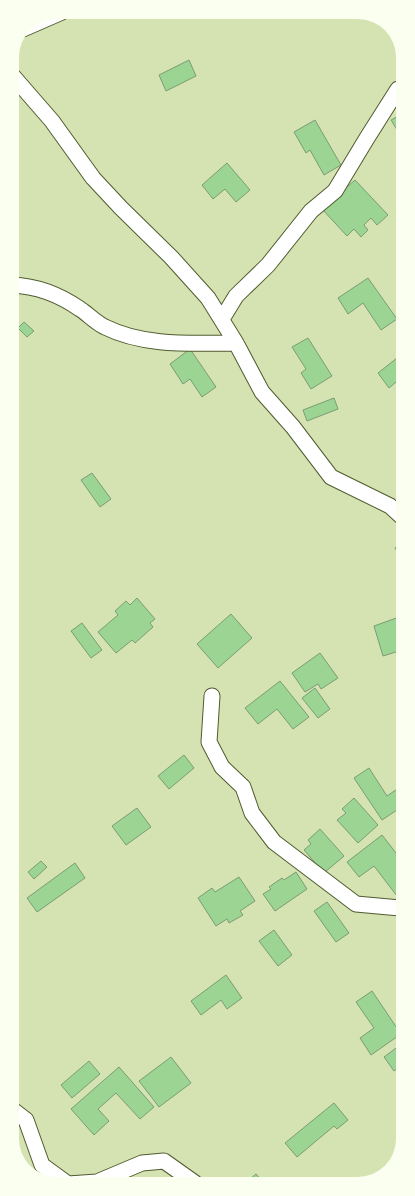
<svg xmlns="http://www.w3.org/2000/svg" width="415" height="1196" font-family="'PT Sans',sans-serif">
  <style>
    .building { fill: #9cd493; stroke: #7b9c75 }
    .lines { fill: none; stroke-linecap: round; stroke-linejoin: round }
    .street-casing { stroke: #505b2f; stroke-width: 17 }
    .street { stroke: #fff; stroke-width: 15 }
  </style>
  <rect width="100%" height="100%" fill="#d4e3b1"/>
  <path class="building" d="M189,60L196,76L166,91L159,75Z
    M402,114V138L391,120Z
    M315,120L341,165L324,175L310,150L306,153L294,132Z
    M227,163L250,190L236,202L225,189L213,199L202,185Z
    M355,180L388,215L377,225L371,218L364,225L368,230L361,237L354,229L347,236L322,209Z
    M368,278L397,319L381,330L363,303L348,314L338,298Z
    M24,322L34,331L27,337L18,328Z
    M308,338L332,376L311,389L301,373L306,369L292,347Z
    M190,349L216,387L202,397L190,379L183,384L170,364Z
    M402,354V377L389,388L378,373Z
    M334,398L338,409L307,421L303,410Z
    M92,473L111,499L100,507L81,480Z
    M402,543V559L395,548Z
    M137,598L155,619L150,623L153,627L135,643L132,640L116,653L98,632L118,615L115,611L126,601L130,605Z
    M231,614L252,638L218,668L197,644Z
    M402,616V640L399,641L402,650L383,656L374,626Z
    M82,623L102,650L91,658L71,631Z
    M320,653L338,678L321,689L318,684L305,692L292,673Z
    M280,681L309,717L293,729L277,709L258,724L245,708Z
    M315,688L330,709L318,718L302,698Z
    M184,755L194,768L169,789L158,776Z
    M369,768L387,796L403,785V806L382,820L354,778Z
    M354,798L378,825L358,843L337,820L346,813L342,809Z
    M137,808L151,827L126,845L112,826Z
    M320,829L344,856L324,873L304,850L311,844L308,840Z
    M382,835L403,862V892L397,896L374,866L359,877L347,862Z
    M41,861L47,867L34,879L28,872Z
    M75,863L85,878L37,912L27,898Z
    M296,872L307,889L275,911L263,894L271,889L269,887L282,878L284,880Z
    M239,877L255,901L240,911L243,915L229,923L227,919L216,926L198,898L212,888L215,892Z
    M13,891L19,899L13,904Z
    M327,902L349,933L336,942L314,911Z
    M274,930L292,955L278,966L259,941Z
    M226,975L242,998L227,1009L221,1000L201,1015L191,1001Z
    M372,991L401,1034L371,1055L360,1038L374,1028L356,1002Z
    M403,1043V1071L399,1067L394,1071L384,1057Z
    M171,1057L191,1083L159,1107L139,1081Z
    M89,1061L100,1074L72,1098L61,1085Z
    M119,1067L154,1107L140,1119L116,1093L98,1109L109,1121L94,1135L71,1109Z
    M334,1103L348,1120L337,1129L334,1126L297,1157L285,1143Z
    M256,1174L264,1183H245Z"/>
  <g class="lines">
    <g class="street-casing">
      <path id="street" d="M23,29L62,12
        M12,75L52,121L93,178L121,208L171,257L208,298L236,343L262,392L293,427L331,477L390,506L402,517
        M12,285C37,286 60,295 80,309C88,314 96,323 105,327C145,347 193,343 236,343
        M222,319L236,296L268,265L311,211L335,191L367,138L398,89
        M212,696L209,742L222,767L243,787L252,813L274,842L356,904L400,908L403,906
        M13,1110L26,1120L42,1165L68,1184L97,1182L142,1163L164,1161L195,1183"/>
    </g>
    <use href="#street" class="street"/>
  </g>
  <path d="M0 0H415V1196H0ZM57 19H358A38 38 0 0 1 396 57V1139A38 38 0 0 1 358 1177H57A38 38 0 0 1 19 1139V57A38 38 0 0 1 57 19Z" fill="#fafff0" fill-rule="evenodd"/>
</svg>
